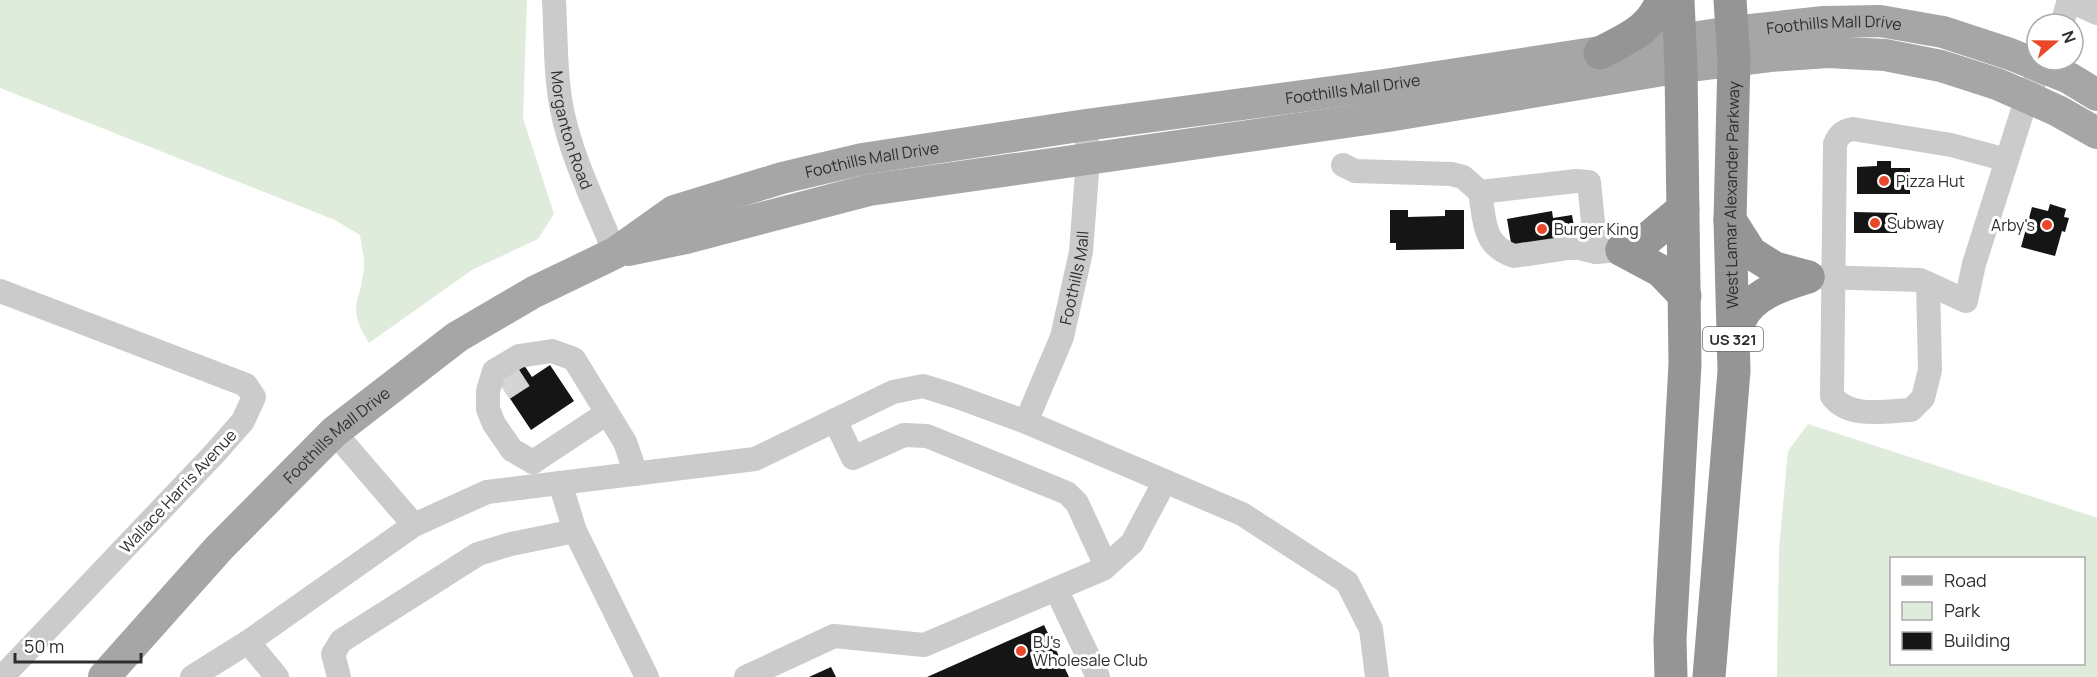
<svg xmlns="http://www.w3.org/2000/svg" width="2097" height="677" font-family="Manrope,sans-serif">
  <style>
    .green { fill: #e0ecdb; fill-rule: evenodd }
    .building { fill: #151515 }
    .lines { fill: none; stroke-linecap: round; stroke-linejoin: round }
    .minor-tunnel { stroke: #d5d5d5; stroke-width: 24; stroke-dasharray: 24 12; stroke-linecap: butt }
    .minor { stroke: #cbcbcb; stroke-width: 24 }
    .major { stroke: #a6a6a6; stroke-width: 32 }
    .highway { stroke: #959595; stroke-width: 33 }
    .poi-dot { fill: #eb472a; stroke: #fff; stroke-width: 2 }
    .labels { text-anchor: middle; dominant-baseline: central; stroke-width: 6; stroke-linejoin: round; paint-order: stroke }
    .shield { fill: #fff; stroke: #6d6d6d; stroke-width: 1.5 }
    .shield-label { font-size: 15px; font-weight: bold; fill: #2e2e2e }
    .street-label { font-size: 16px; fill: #2e2e2e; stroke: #fff }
    .poi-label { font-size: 16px; fill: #2e2e2e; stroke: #fff; text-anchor: start }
  </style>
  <rect width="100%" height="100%" fill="#fff"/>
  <path class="green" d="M0,0H527L523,118L554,214L538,239L472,270L369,343C346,305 360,306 364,268C365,257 361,245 360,235L335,220L0,88Z
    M1808,424L2095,517L2097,519V677H1777L1779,548L1788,451ZM1892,558H2084V664H1892Z"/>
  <path class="building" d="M1877,161H1891V168H1910V194H1857V167L1877,166Z
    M2050,204L2066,209L2064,217L2069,218L2065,232L2062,231L2055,256L2021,247L2032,207L2048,211Z
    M1390,210H1408V217L1445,216V210H1464V249L1396,250V243H1390Z
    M1552,211L1553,218L1572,215L1576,238L1512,249L1507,219Z
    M1854,212L1897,213V233H1854Z
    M520,359L532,377L550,365L574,401L531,430L495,376Z
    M1044,625L1069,677H927Z
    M831,667L836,677H809Z"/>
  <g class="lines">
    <path class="minor-tunnel" d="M503,389L529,372"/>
    <g class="minor">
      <path id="s1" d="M554,0C556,37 555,74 562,110C572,159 596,206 615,253"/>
      <path d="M2069,0L2097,13"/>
      <path d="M2062,24L2069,0"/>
      <path d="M1343,165L1355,171L1451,174L1463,177L1480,192L1576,181L1589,182L1596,252L1622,250"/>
      <path d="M1480,192C1485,221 1482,245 1514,256L1575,247L1596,252"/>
      <path d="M1820,277L1920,280L1966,301L1974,264L2027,97L2045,60"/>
      <path d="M1928,284L1930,370L1923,398L1911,410C1885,411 1849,419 1832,396L1835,144C1839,134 1843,131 1853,129L1951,145L2007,160"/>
      <path d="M0,291L246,385L254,397L243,421L215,453L2,677"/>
      <path d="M835,420L853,458L904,435L927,436L1067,493L1077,503L1106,566"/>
      <path id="s2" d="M1026,422L1062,337L1081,252L1088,159L1086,125"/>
      <path d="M334,432L414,525"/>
      <path d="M533,462L512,450L494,424L488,409V391L494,371L519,356L552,351L574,359L625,442L636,474"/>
      <path d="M533,462L607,413"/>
      <path d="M560,483L575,531L647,677"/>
      <path d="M1056,589L1098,677"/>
      <path d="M248,642L277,677"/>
      <path d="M192,677L248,642L414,525L487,492L755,459L893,392L923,386L955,396L1026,422L1242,514L1347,582L1371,629L1377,677"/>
      <path d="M339,677L333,654L341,641L478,554L511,544L575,531"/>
      <path d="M746,677L834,636L924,645L1103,569L1132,543L1165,481"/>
    </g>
    <g class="major">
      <path d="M628,250L686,238L869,190L1388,116L1681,67L1770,56L1828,52L1885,55L1941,66L1997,84L2027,97L2058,111L2097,133"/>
      <path id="s3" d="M104,677L219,548L334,432L457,337L534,292L615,253L674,211L782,178L862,159L1086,125L1384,85L1731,32L1824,22L1880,21L1943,32L2010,54L2069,78L2097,95"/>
    </g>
    <g class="highway">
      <path d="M1600,53C1627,38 1650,31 1662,0"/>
      <path d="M1730,220L1751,253L1775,268L1808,277"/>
      <path d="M1622,250L1661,271L1685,296"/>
      <path d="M1622,250L1647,239L1683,209"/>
      <path d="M1733,335C1737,327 1741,317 1746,310C1761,291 1786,284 1808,277"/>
      <path d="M1671,677L1670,640L1685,364L1681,67L1678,0"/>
      <path id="s4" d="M1709,677L1734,371L1730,220L1734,60L1730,0"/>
    </g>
  </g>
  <g class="poi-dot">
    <circle cx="1884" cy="181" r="6"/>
    <circle cx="1875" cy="223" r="6"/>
    <circle cx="2047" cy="225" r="6"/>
    <circle cx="1542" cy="229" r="6"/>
    <circle cx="1021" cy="651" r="6"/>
  </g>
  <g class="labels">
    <rect class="shield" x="1703" y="327" width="60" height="24" rx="4.5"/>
    <g class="shield-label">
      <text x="1733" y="339">US 321</text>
    </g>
    <g class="street-label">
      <text stroke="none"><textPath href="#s3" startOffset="1920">Foothills Mall Drive</textPath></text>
      <text stroke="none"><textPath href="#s3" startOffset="1434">Foothills Mall Drive</textPath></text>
      <text stroke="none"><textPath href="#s1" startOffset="132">Morganton Road</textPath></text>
      <text stroke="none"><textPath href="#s3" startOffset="948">Foothills Mall Drive</textPath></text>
      <text stroke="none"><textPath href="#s4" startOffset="483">West Lamar Alexander Parkway</textPath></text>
      <text stroke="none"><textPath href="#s2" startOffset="153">Foothills Mall</textPath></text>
      <text stroke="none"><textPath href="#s3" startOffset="336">Foothills Mall Drive</textPath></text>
      <text transform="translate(178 491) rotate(-47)">Wallace Harris Avenue</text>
    </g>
    <g class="poi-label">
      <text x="1896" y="181">Pizza Hut</text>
      <text x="1887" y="223">Subway</text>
      <text x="2035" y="225" text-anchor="end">Arby's</text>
      <text x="1554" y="229">Burger King</text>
      <text x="1033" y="642">BJ's<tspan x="1033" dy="18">Wholesale Club</tspan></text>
    </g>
  </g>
  <rect x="1890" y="557" width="195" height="108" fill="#ffffff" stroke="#ababab" stroke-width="1.5"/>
  <rect x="1902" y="576" width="30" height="9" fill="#a6a6a6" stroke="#ababab" stroke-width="1.5"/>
  <text x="1944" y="587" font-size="18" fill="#2e2e2e">Road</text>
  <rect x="1902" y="602" width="30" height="18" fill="#e0ecdb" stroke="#ababab" stroke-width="1.5"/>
  <text x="1944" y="617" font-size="18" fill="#2e2e2e">Park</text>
  <rect x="1902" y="632" width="30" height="18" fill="#151515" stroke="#ababab" stroke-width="1.5"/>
  <text x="1944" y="647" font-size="18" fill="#2e2e2e">Building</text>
  <g transform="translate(2055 42) rotate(70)"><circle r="28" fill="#ffffff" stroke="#ababab" stroke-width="1.5"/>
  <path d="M0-4.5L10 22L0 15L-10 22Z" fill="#eb472a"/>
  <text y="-9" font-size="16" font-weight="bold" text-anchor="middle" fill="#2e2e2e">N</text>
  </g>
  <path d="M15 653v9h126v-9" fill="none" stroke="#2e2e2e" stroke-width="3"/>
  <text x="24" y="653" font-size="18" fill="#2e2e2e" stroke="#ffffff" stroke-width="4.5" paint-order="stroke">50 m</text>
</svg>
